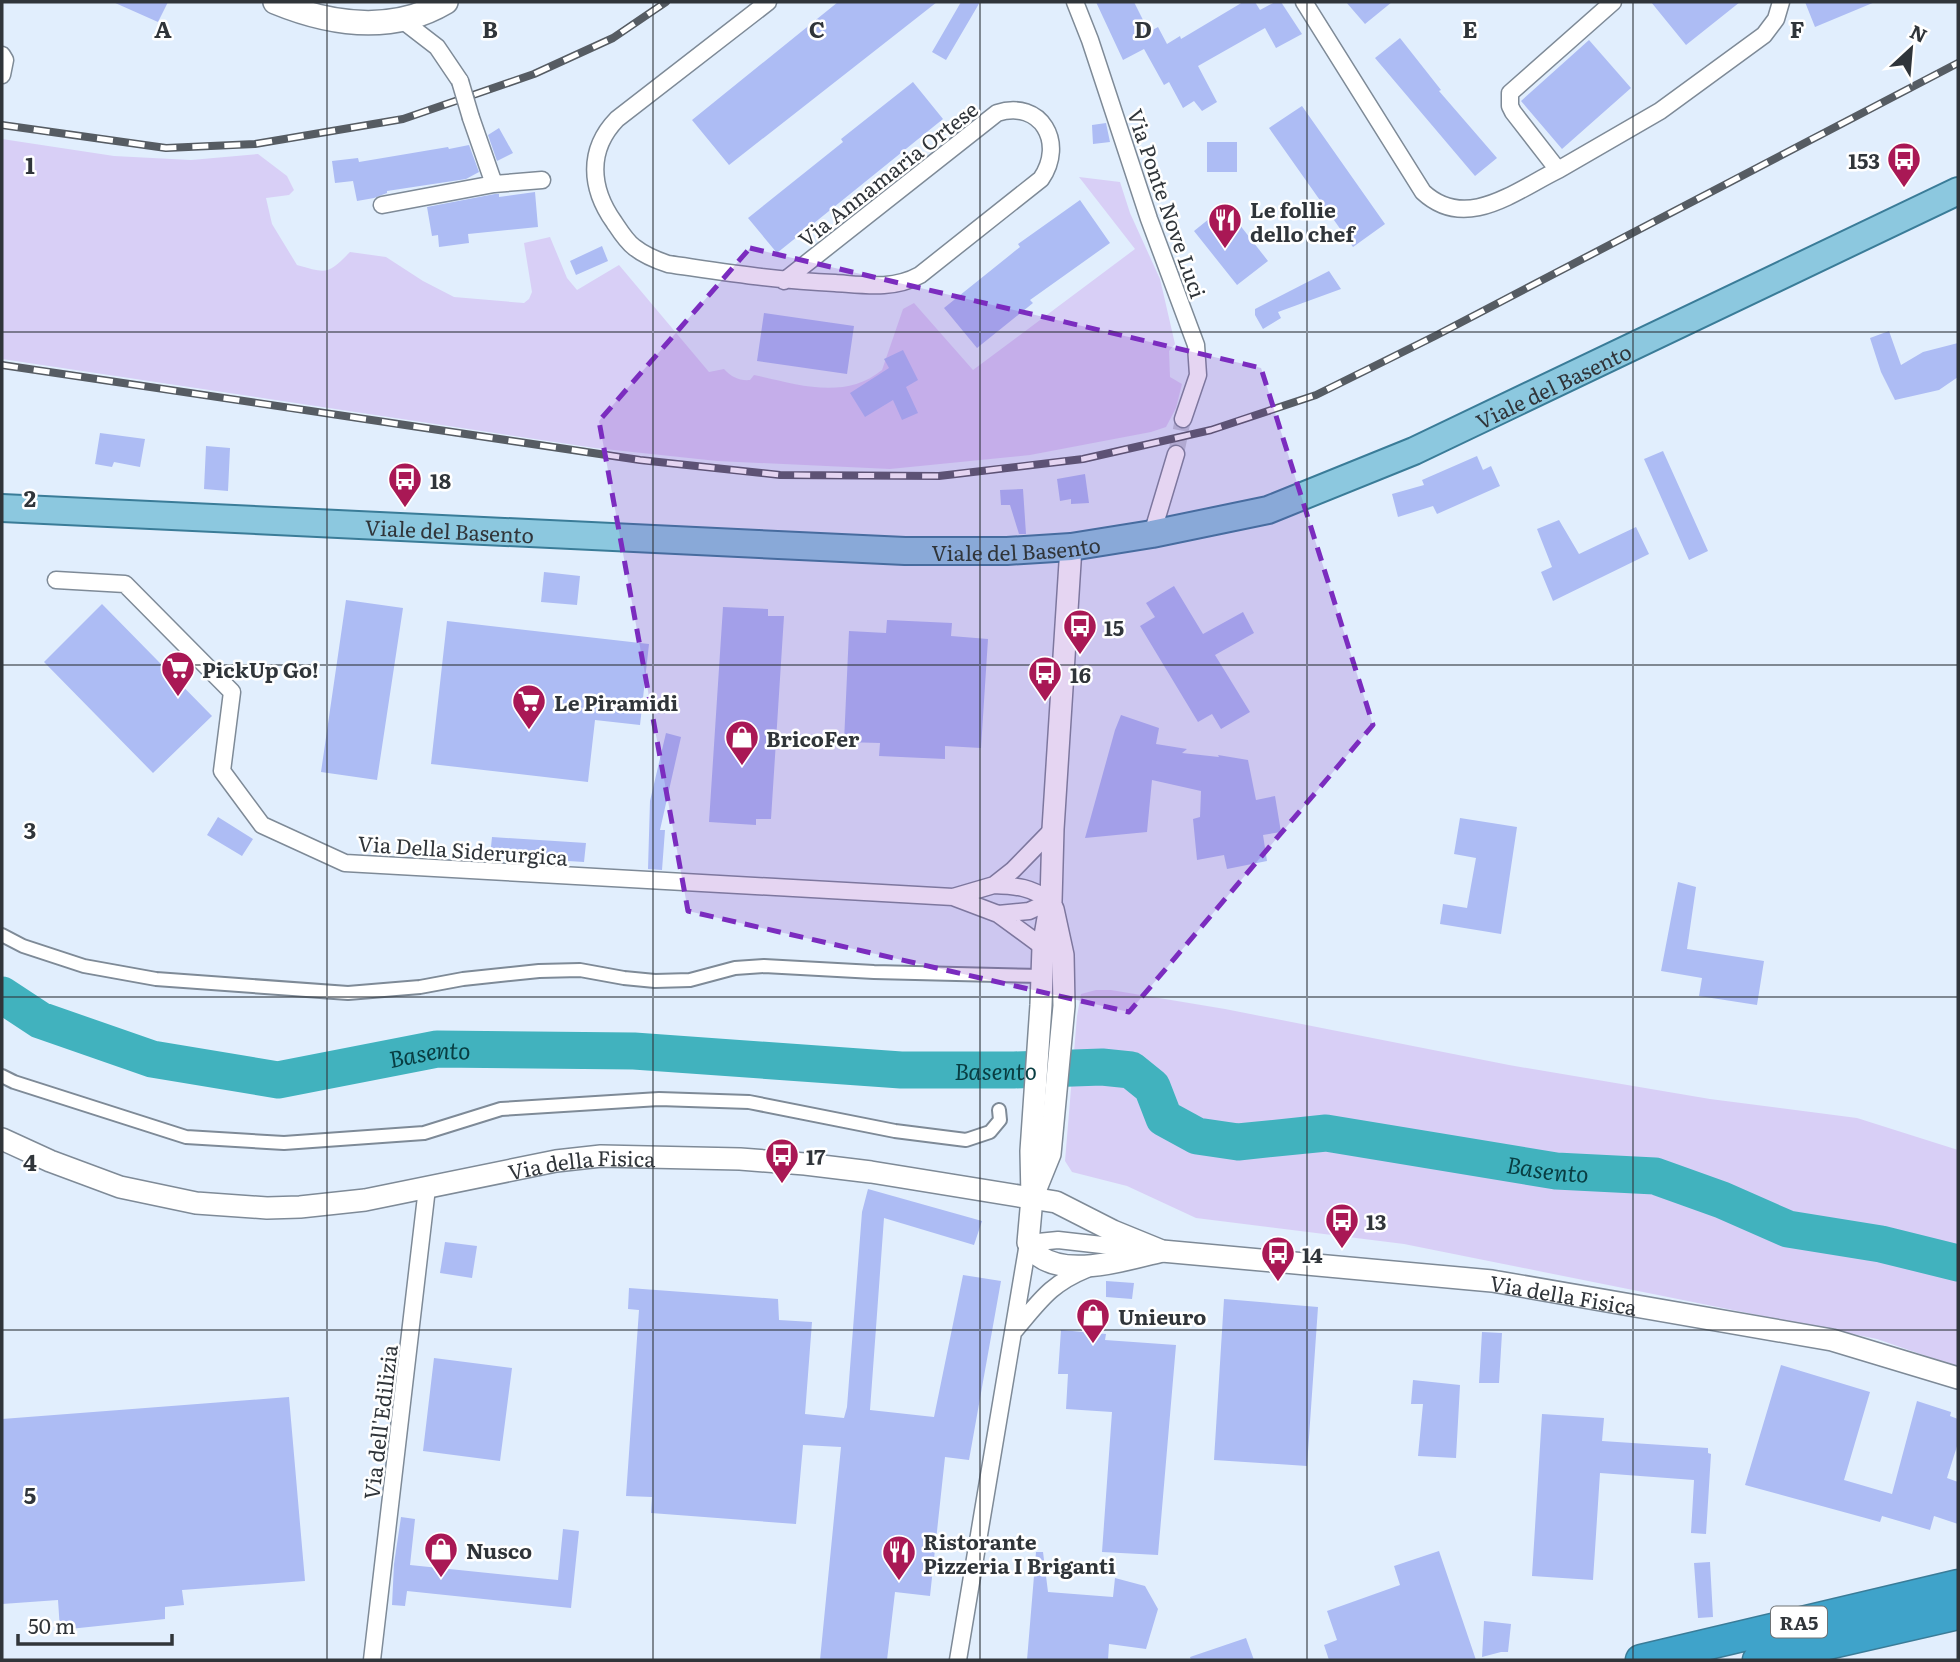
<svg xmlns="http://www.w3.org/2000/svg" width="1960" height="1662" font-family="Literata,serif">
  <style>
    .green { fill: #d8cff6 }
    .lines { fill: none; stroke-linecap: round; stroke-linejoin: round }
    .river { stroke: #41b2be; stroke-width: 37 }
    .building { fill: #adbcf4 }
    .minor-tunnel { stroke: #bec9d6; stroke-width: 16; stroke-dasharray: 16 8; stroke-linecap: butt }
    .pedestrian-casing { stroke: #7e8a97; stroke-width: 16 }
    .minor-casing { stroke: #7e8a97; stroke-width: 19 }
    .tertiary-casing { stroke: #7e8a97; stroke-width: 24 }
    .secondary-casing { stroke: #7e8a97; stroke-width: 26 }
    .primary-casing { stroke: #3a7c98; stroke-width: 30 }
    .motorway-casing { stroke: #3a7c98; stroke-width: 33 }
    .pedestrian { stroke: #fff; stroke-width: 12 }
    .minor { stroke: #fff; stroke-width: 16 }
    .tertiary { stroke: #fff; stroke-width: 21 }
    .secondary { stroke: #fff; stroke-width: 23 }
    .primary { stroke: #8cc8df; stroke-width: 26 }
    .motorway { stroke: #3fa3ca; stroke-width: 30 }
    .rail-casing { stroke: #565c63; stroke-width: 8 }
    .rail { stroke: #fff; stroke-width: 5; stroke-dasharray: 16; stroke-linecap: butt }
    .minor-bridge-casing { stroke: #7e8a97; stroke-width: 19; stroke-linecap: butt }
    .minor-bridge { stroke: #fff; stroke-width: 16 }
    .marked { fill: #7b2cbf; fill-opacity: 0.2; stroke: #7b2cbf; stroke-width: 5; stroke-dasharray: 14 9; stroke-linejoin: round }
    .grid { fill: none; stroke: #30353a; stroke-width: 2; stroke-opacity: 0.55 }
    .labels { text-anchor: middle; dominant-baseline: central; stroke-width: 5; stroke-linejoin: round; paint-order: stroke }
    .shield { fill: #fff; stroke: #6e7275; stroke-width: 2 }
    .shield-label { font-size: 19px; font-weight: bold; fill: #30353a }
    .poi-label { font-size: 21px; font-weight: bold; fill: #30353a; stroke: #fff; text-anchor: start }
    .street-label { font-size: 21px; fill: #30353a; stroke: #fff }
    .water-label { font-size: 23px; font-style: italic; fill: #083d42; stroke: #fff }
    .grid-label { font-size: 23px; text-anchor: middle; font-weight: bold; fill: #30353a; stroke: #fff; stroke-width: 5; stroke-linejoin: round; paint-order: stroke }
  </style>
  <rect width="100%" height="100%" fill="#e1eefd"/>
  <path class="green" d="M2,139L114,156L191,160L258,154L287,176L294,190L289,195L266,198L272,224L297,265C328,274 328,274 350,252L386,257L423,281L454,297L524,303L529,299L532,292L524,243L550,237L567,278L577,290L619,265L709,372L724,369C731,377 740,381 750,380L754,375C797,384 844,401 882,370L903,309L914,303L973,370L1135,249L1079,177L1120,182L1130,213L1160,279L1175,344L1169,351L1170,377L1182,384L1176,408L1166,427L1151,432L1030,455L890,469L717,461L595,448L2,359Z
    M1096,990H1111L1225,1009L1509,1065L1710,1099L1857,1118L1958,1150V1367L1877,1339L1404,1244L1196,1218L1127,1186L1072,1172L1065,1161L1077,1016L1081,994Z"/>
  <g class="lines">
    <path class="river" id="s1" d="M2,995L40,1020L152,1059L278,1080L437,1049L634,1051L901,1070H1014L1102,1067L1131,1070L1152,1087L1164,1118L1197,1136L1238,1142L1326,1133L1556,1171L1655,1176L1722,1200L1788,1229L1881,1244L1958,1263"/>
  </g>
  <path class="building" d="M113,2H168L158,22Z
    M838,2H937L729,165L692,120Z
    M961,2H980L946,60L932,52Z
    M1096,2H1134L1149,32L1158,27L1167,44L1180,36L1181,39L1243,2H1255L1260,10L1275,2H1281L1302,34L1276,48L1265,28L1198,66L1217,102L1202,111L1194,101L1183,108L1169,82L1164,85L1144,49L1123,60Z
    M1346,2H1392L1365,24Z
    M1651,2H1740L1686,45Z
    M1805,2H1875L1815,27Z
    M1400,38L1441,90L1439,91L1497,158L1475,176L1375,58Z
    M1589,40L1631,88L1562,149L1521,101Z
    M913,82L943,119L777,253L748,218L843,142L841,139Z
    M1302,106L1385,224L1353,247L1269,128Z
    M1106,123L1110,142L1093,144L1092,125Z
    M499,128L513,153L497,161L488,135Z
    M1207,142H1237V172H1207Z
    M469,145L479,172L466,179L387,191V193L374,198L357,201L353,181L335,183L332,161L358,158L359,162L448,147L449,149Z
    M535,192L538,227L468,234L469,243L439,247L438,235L432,236L427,207L495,194H499V197Z
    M1080,200L1110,243L1030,300L1033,303L977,348L944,308L1020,247L1018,244Z
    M1225,206L1268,261L1237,285L1194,231Z
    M602,246L608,261L576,275L570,261Z
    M1329,271L1341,289L1278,312L1281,318L1263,329L1255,315V309Z
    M764,313L854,326L847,374L757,361Z
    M1889,331L1901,365L1923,352L1958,343V377L1939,390L1895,400L1881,372L1870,338Z
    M903,350L918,380L906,387L918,413L902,420L893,400L865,417L850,393L889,368L884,359Z
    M100,433L145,439L140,467L114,462L112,467L95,464Z
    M206,446L230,448L228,491L204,489Z
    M1663,451L1708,551L1689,560L1644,459Z
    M1477,456L1483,470L1491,466L1500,486L1437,514L1433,506L1398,517L1392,494L1424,485L1422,480Z
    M1085,474L1089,503L1071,504V499L1060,501L1057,479Z
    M1023,489L1026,534H1019L1010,505H1001L1000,490Z
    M1559,520L1579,554L1636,527L1649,554L1553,601L1541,572L1552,567L1537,529Z
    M544,572L580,576L577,605L541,602Z
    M1174,586L1203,634L1243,612L1254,633L1215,655L1250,712L1221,729L1212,714L1198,722L1140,626L1155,617L1146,603Z
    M346,600L403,608L377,780L321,772Z
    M102,604L212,716L153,773L44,662Z
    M723,607L768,609V616H784L771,819H756V825L709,822Z
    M887,620L952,623L951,636L988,639L981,748L945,746V759L879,756L880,743L844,742L849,631L886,633Z
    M447,621L649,644L640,725L595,720L588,782L431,764Z
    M1121,715L1159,728L1156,744L1187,749L1182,753L1219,757L1218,755L1248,760L1256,800L1275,796L1281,832L1263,835L1267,861L1227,869L1224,855L1197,860L1193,819L1200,817L1201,791L1152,780L1147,832L1085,838L1115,730Z
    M666,733L681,737L660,830H665L662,870L648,869L650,801Z
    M218,817L253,839L242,856L207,835Z
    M1460,818L1517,827L1501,934L1440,924L1443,904L1467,908L1476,858L1454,854Z
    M492,837L586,843L584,862L490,856Z
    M1678,882L1696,887L1687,949L1764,961L1757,1005L1699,996L1702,978L1661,971Z
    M868,1189L982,1221L974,1245L884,1218L870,1410L934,1417L963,1275L1001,1281L969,1460L945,1457L930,1596L895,1592L887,1660H820L841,1447L803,1445L796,1524L651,1513L652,1497L626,1496L639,1310L628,1309L629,1288L778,1299L779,1320L812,1322L805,1414L844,1418L847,1407L862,1212Z
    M445,1242L477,1246L472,1278L440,1273Z
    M1106,1281L1134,1283L1132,1299L1106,1297Z
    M1224,1299L1318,1307L1307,1466L1214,1460Z
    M1061,1330L1106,1334L1105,1340L1176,1345L1158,1555L1102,1552L1112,1412L1066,1409L1068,1374H1058Z
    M1482,1332L1502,1333L1499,1383H1479Z
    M434,1358L512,1368L500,1461L423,1451Z
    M1781,1365L1870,1392L1844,1480L1892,1494L1917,1401L1951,1412L1950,1416L1958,1419V1443L1947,1478L1958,1482V1524L1934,1516L1930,1530L1882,1516L1880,1522L1745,1485Z
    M1413,1380L1460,1385L1456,1458L1418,1456L1423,1404H1411Z
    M289,1397L305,1581L182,1590L184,1605L165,1607V1619L60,1630L58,1600L2,1604V1419Z
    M1542,1414L1604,1418L1602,1441L1708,1448V1453L1711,1454L1706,1534L1691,1533L1694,1480L1600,1473L1593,1580L1532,1576Z
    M401,1517L415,1519L410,1565L558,1580L563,1529L579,1531L571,1608L407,1591L405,1606L392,1605L394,1564Z
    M1439,1551L1476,1660H1329L1324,1645L1337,1640L1327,1611L1400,1585L1394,1566Z
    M1036,1552H1043L1048,1592L1113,1597L1115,1578L1145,1586L1158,1609L1146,1649L1109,1644L1108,1660H1027Z
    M1710,1562L1713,1617L1698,1618L1694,1563Z
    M1484,1621L1511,1624L1508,1652H1501L1482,1657Z
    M1246,1638L1254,1660H1191L1190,1657Z"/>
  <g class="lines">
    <path class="minor-tunnel" d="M1176,454L1183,419"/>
    <g class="pedestrian-casing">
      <path id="pedestrian" d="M2,935L23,946L84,966L156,979L348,993L420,987L463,979L539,971L580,970L624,978L655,981L690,980L735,968L764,966L874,972L1042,976
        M2,1076L14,1082L186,1137L284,1143L424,1133L501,1109L659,1099L749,1102L895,1131L966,1140L990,1132L1000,1120L999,1110"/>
    </g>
    <g class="minor-casing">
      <path id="minor" d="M768,2L617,119C587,150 590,188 614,222C620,231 626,241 634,247C644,255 656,260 668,264C724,272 779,281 835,283C864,285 893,290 920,275L1041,179C1066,143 1041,99 997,113L784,281
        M1075,2L1090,40L1149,219L1196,345L1198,375L1183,419
        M1304,2L1423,192C1466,232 1515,191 1558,170
        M1613,2L1510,93V106L1513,112L1558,170L1660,111L1764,35L1776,19L1781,2
        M402,20L437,47L460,81
        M2,55L5,60L2,75
        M471,118L494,184L542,180
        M382,205L494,184
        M1152,534L1176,454
        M56,580L125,584L232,692L222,771L262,825L345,863L953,897L998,914L1043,947
        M994,885C1018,886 1030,887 1051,901
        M953,897L994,885L1013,870L1053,829
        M998,914L1029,911L1051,901
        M1015,1330C1040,1301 1050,1284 1087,1269
        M372,1660L427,1188
        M958,1660L1028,1243L1058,1240L1146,1250"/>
    </g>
    <g class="tertiary-casing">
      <g id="tertiary">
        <path d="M1071,547L1053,829L1051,901L1043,947L1041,1005L1031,1151L1032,1198L1028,1243C1031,1247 1035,1253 1039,1256C1069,1278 1129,1259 1162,1251"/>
        <path id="s2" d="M2,1139L50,1161L120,1187L196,1203L267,1208L300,1207L365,1200L556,1161L601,1156L740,1159L805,1164L871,1172L1056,1202L1113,1231L1162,1251L1492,1281L1832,1340L1958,1378"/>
        <path d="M1035,1191L1050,1154L1064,1006L1063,955L1053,909"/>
      </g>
    </g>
    <g class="secondary-casing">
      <path id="secondary" d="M275,2C331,25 392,34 446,2"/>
    </g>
    <g class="primary-casing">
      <g id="primary">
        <path id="s3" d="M2,508L905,551H1007L1071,547L1152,534L1268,510L1414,451L1958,191"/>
      </g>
    </g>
    <g class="motorway-casing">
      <path id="motorway" d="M1641,1660L1958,1585
        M1758,1660L1958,1614"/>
    </g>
    <use href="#pedestrian" class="pedestrian"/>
    <use href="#minor" class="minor"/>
    <use href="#tertiary" class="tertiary"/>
    <use href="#secondary" class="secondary"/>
    <use href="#primary" class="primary"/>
    <use href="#motorway" class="motorway"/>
    <g class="rail-casing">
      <path id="rail" d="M2,125L166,148L255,144L403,119L534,74L613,38L666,2
        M2,365L640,460L780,475L939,476L1083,459L1211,430L1316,395L1435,336L1958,63"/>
    </g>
    <use href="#rail" class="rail"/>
    <g class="minor-bridge-casing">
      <path id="minor-bridge" d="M460,81L471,118"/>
    </g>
    <use href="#minor-bridge" class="minor-bridge"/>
  </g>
  <path class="marked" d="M750,248L1261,368L1373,725L1129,1012L688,911L599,421Z"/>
  <path class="grid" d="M327,2V1660M653,2V1660M980,2V1660M1307,2V1660M1633,2V1660M2,332H1958M2,665H1958M2,997H1958M2,1330H1958"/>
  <defs>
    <g id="bus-pin" transform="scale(1.75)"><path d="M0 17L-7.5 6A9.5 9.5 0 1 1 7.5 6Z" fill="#a91855" stroke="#fff"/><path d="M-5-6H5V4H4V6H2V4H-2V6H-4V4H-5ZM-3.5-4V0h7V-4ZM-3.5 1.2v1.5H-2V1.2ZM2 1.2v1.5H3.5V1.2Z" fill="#fff"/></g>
    <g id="restaurant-pin" transform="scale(1.75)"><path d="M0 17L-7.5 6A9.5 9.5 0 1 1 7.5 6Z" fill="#a91855" stroke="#fff"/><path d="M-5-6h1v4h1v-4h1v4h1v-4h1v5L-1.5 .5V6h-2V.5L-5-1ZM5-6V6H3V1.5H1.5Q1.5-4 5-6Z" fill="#fff"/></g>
    <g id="supermarket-pin" transform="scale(1.75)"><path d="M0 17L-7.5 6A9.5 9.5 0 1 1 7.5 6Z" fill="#a91855" stroke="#fff"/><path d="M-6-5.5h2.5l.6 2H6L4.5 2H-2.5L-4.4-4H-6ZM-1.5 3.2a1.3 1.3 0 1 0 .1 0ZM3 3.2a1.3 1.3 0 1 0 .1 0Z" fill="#fff"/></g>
    <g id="shop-pin" transform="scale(1.75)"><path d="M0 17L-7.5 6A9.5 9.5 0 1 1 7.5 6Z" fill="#a91855" stroke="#fff"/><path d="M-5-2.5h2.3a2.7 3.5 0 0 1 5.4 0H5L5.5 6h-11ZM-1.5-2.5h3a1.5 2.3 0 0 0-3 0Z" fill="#fff"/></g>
  </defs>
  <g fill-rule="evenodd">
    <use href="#bus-pin" x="1904" y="159"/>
    <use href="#restaurant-pin" x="1225" y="220"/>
    <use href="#bus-pin" x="405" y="479"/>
    <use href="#bus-pin" x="1080" y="626"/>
    <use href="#supermarket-pin" x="178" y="668"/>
    <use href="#bus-pin" x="1045" y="673"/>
    <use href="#supermarket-pin" x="529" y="701"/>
    <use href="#shop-pin" x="742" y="737"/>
    <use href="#bus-pin" x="782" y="1155"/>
    <use href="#bus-pin" x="1342" y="1220"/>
    <use href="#bus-pin" x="1278" y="1253"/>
    <use href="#shop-pin" x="1093" y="1315"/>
    <use href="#shop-pin" x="441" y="1549"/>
    <use href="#restaurant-pin" x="899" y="1552"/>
  </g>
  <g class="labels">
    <rect class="shield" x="1771" y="1606.5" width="56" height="31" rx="5"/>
    <g class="shield-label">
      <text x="1799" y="1622">RA5</text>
    </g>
    <g class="poi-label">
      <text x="1880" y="159" text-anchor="end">153</text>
      <text x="1250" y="208">Le follie<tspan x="1250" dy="24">dello chef</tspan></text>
      <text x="430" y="479">18</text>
      <text x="1104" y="626">15</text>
      <text x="202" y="668">PickUp Go!</text>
      <text x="1070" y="673">16</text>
      <text x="554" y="701">Le Piramidi</text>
      <text x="766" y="737">BricoFer</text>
      <text x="806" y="1155">17</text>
      <text x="1366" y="1220">13</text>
      <text x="1302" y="1253">14</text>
      <text x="1118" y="1315">Unieuro</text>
      <text x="923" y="1540">Ristorante<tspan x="923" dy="24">Pizzeria I Briganti</tspan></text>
      <text x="466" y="1549">Nusco</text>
    </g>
    <g class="street-label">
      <text transform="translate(887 173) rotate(-38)">Via Annamaria Ortese</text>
      <text transform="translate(1168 203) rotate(71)">Via Ponte Nove Luci</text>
      <text stroke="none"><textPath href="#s3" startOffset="1582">Viale del Basento</textPath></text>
      <text stroke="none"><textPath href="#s3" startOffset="448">Viale del Basento</textPath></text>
      <text stroke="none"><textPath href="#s3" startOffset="1015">Viale del Basento</textPath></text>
      <text transform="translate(463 849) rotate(4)">Via Della Siderurgica</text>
      <text stroke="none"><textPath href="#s2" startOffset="595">Via della Fisica</textPath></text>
      <text stroke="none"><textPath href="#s2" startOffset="1594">Via della Fisica</textPath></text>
      <text transform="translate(379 1422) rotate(-83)">Via dell'Edilizia</text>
    </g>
    <g class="water-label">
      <text stroke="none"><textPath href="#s1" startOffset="446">Basento</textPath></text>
      <text stroke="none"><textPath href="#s1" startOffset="1013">Basento</textPath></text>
      <text stroke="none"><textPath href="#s1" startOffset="1601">Basento</textPath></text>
    </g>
  </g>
  <g class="grid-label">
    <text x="163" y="38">A</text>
    <text x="490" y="38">B</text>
    <text x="817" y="38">C</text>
    <text x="1143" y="38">D</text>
    <text x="1470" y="38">E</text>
    <text x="1797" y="38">F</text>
    <text x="30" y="174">1</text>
    <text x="30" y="507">2</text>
    <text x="30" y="839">3</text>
    <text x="30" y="1171">4</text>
    <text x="30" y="1504">5</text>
  </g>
  <rect width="1960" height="1662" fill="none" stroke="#30353a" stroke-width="7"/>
  <g transform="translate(1911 49) rotate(26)" stroke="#ffffff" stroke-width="5" paint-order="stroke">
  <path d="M0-5L12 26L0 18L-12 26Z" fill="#30353a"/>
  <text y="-10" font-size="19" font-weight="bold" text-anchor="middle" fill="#30353a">N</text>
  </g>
  <path d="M18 1634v10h154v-10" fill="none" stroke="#30353a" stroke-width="3.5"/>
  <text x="28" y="1634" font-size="21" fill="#30353a" stroke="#ffffff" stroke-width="5" paint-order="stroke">50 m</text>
</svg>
